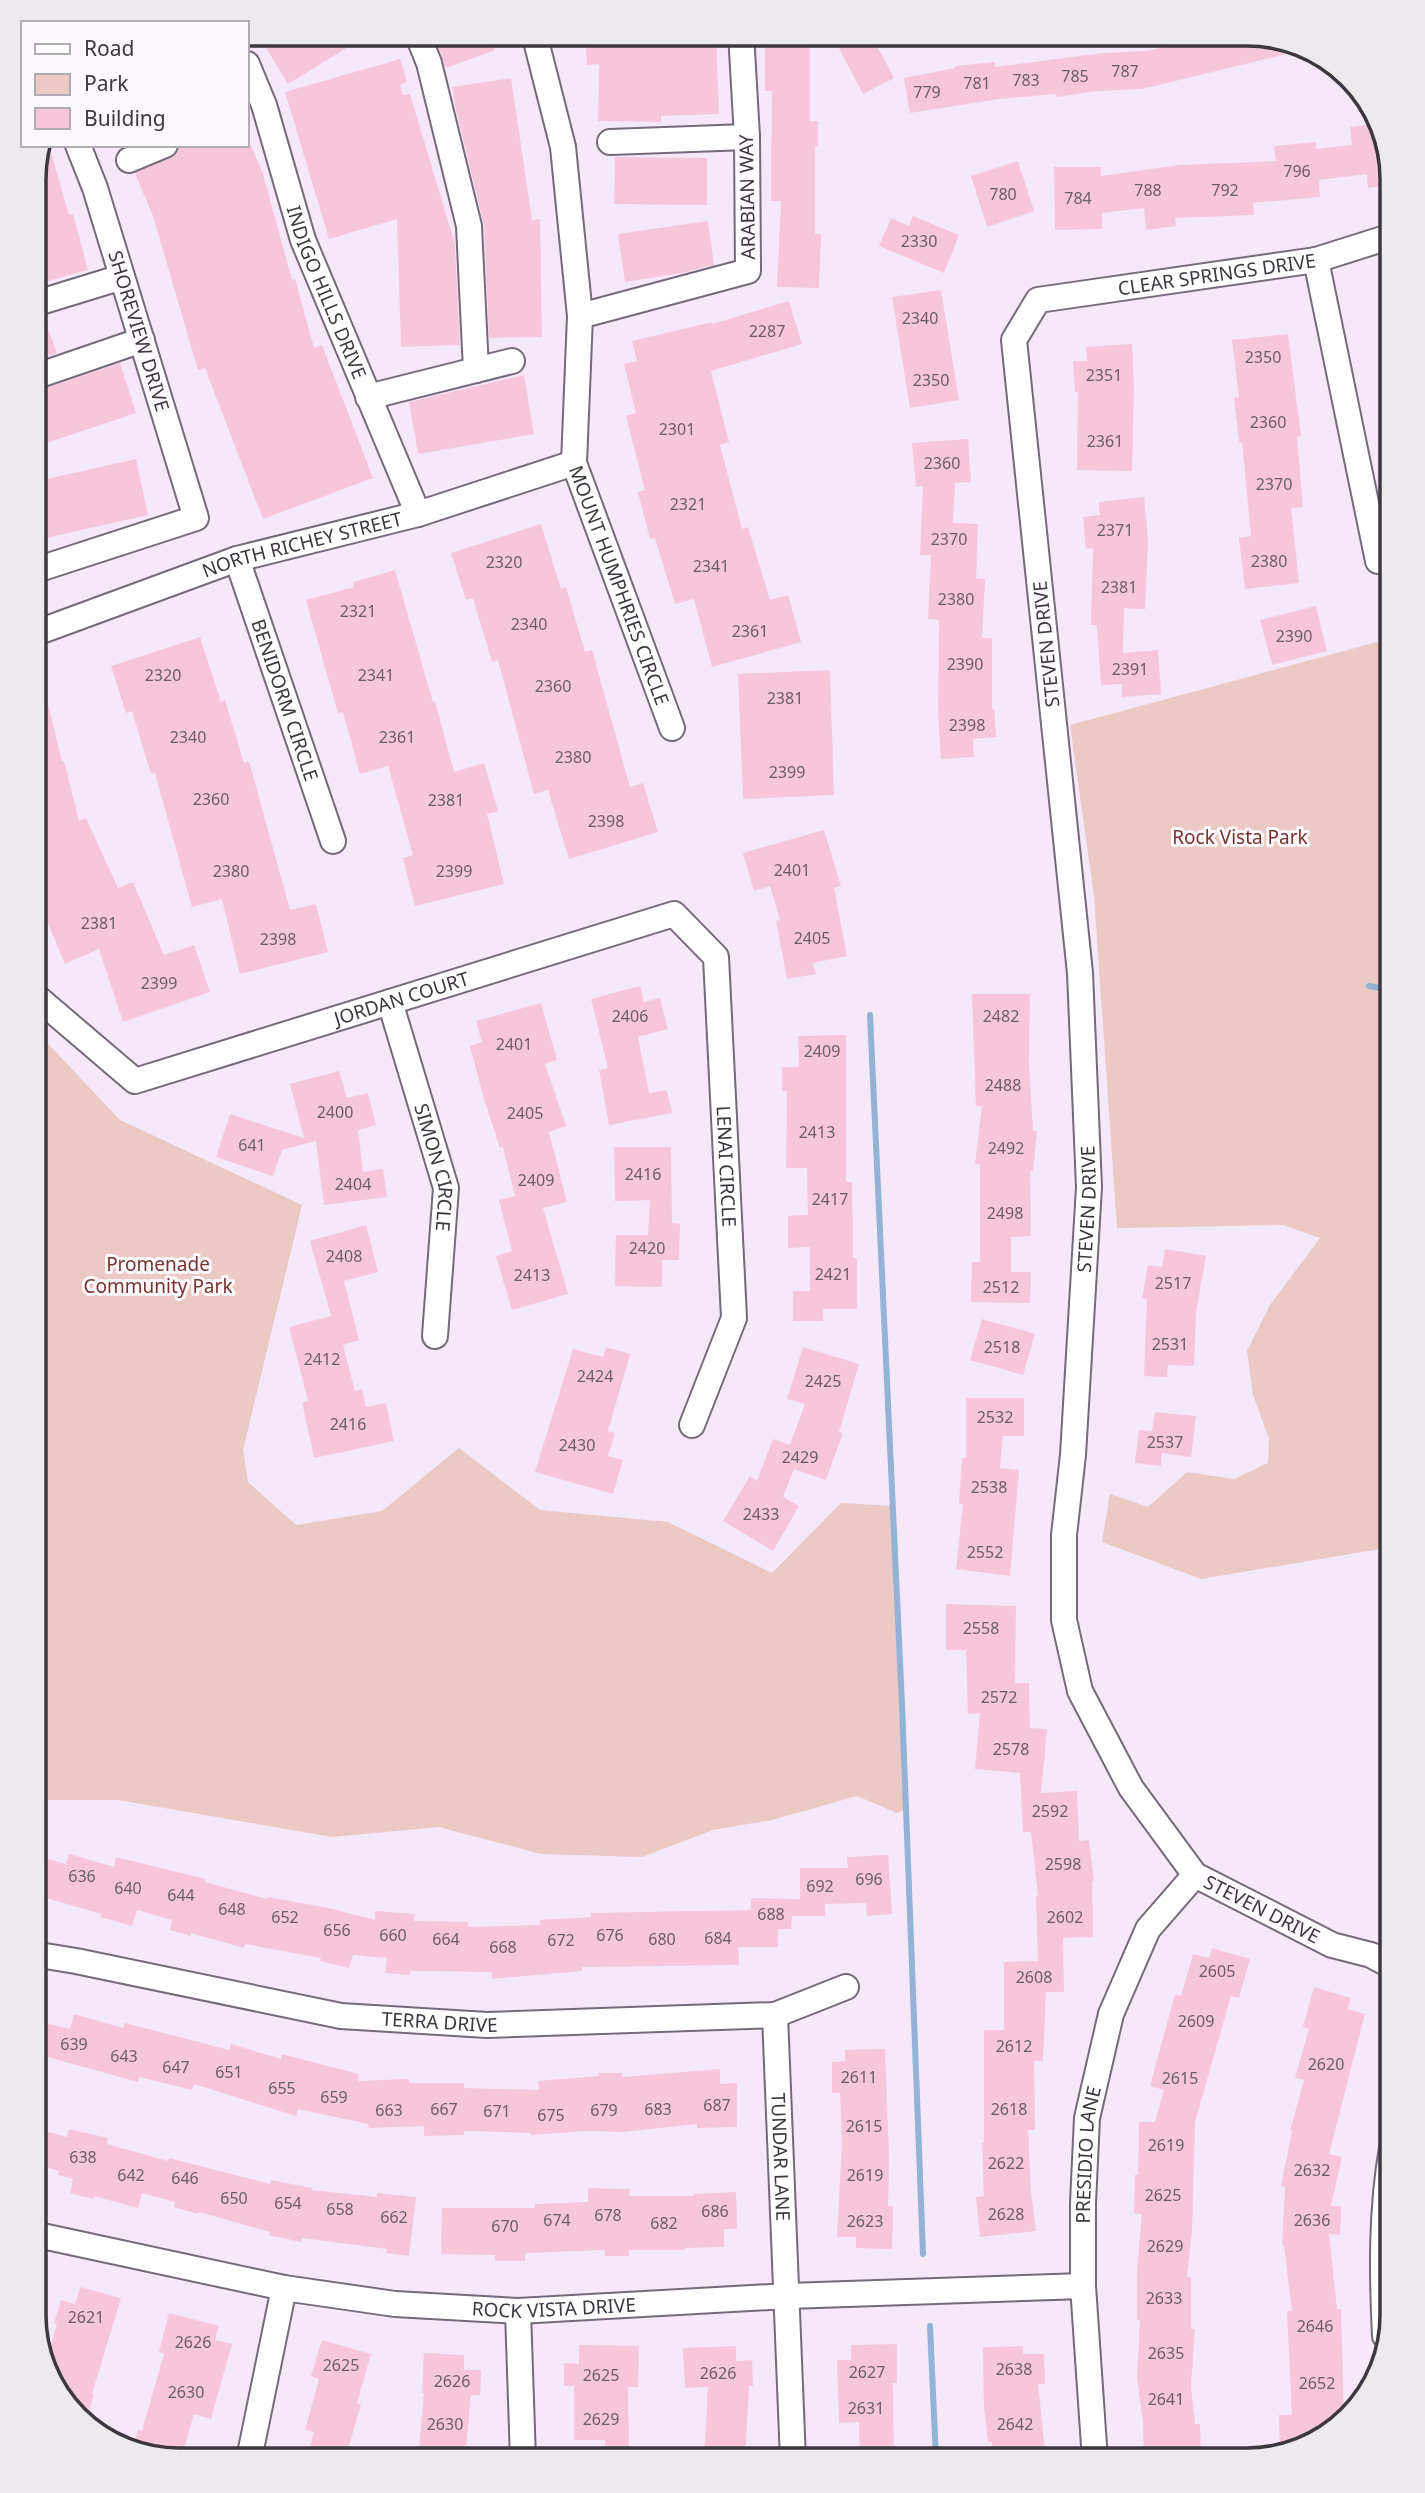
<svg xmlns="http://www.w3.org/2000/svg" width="1425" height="2493" font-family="'Noto Sans',sans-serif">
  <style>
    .green { fill: #ebc9c5 }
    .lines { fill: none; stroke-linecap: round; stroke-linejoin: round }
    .stream { stroke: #92b2d6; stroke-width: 6 }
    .building { fill: #f8c6db }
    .minor-casing { stroke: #756a79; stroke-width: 28 }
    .minor { stroke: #fff; stroke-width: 24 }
    .labels { text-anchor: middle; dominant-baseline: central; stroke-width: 6; stroke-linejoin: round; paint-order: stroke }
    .number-label { font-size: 16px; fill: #6c5c66 }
    .street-label { font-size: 19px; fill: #3d383f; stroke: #fcf9fd }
    .park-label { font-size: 19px; fill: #763431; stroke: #fcf9fd }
    .rim { fill: none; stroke: #3d383f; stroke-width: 3.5 }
  </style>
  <rect width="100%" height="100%" fill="#f5e8f9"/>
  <path class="green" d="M1392,638V1547L1201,1579L1102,1542L1110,1494L1148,1507L1187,1472L1234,1479L1268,1463L1269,1438L1253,1395L1247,1351L1270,1305L1320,1238L1283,1225L1117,1228L1094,896L1070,725Z
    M33,1028L120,1120L302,1205L243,1450L248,1482L296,1525L382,1511L459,1448L540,1510L668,1522L772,1573L841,1503L893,1506L906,1809L897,1813L857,1796L772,1820L713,1830L642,1857L541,1854L439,1827L332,1837L118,1800H33Z"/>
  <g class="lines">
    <path class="stream" d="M1369,986L1392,990
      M870,1015L902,1705L923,2254
      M930,2326L936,2460"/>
  </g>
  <path class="building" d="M257,33H371L288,84Z
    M433,33H489L495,50L446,68Z
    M597,33H716L719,114L661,116V122L598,121L599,64L587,65L585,37L597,36Z
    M765,33H810V121H818V146H815V234H821L819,288L777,287L781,201H771L772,91H765Z
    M831,33H870L894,78L863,94Z
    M1215,34H1256L1303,50L1142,89L1097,91L1057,97L1056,94L999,99L910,113L904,78L955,68V66L995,62V67L1103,53L1147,51Z
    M400,59L407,82L400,85L403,95L410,94L455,244L460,345L401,347L397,219L329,239L285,92Z
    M511,78L532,220L540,219L542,337L489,338L484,225L456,110L452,87Z
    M1379,123L1392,185L1368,188L1367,174L1319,180L1320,197L1253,203L1254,215L1175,218L1176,226L1146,230L1144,208L1102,213V229L1055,230L1054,167H1101V176L1180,165L1276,161L1274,146L1316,142V149L1352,145L1350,127Z
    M40,145H49L69,215L73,214L88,270L34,285V170Z
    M180,145H251L263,174L292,280L295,279L314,348L322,345L373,478L263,519L205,368L198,370L153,216L135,173L171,158L177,153Z
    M615,157L707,158V205L614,204Z
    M1018,161L1034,211L987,227L971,176Z
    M913,216L959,235L944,273L879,246L891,218L909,226Z
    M708,221L714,265L682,273L625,282L618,234Z
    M941,290L959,400L910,408L892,297Z
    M789,301L802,344L711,371L729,442L720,445L742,529L748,527L770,600L788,595L801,642L712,667L694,599L675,604L655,538L650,539L638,492L645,490L626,416L636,413L624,364L637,361L632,341L712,322V324Z
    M44,317L57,353L34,361V318Z
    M1288,334L1301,436L1297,437L1303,507L1291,508L1299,583L1245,589L1239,538L1251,536L1242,442H1239L1234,398L1239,397L1232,340Z
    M1132,344L1134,389L1132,471L1077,470L1078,392H1075L1073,361H1087L1086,347Z
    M120,363L136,413L34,447V392Z
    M524,375L534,434L418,454L409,402Z
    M968,439L971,482L955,483L953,523L978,524L976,578L985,579L982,638H992V709H994L996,737L973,739L974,757L941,759L938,712L939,620L928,619L931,555H920L923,486L916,487L912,443Z
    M136,459L148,515L33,541V482Z
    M1144,497L1148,540L1145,609L1124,608L1123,653L1158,650L1161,694L1122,697V684L1101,685L1097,625H1091L1093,548L1086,549L1083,517L1100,515L1099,502Z
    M541,524L561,589L566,587L585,652L592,650L630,787L643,783L658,832L569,859L548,790L534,794L498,660L492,662L473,598L466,600L451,553Z
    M395,570L433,702L435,701L454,772L484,763L498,811L487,814L504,884L415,906L403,858L413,855L388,766L360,774L343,712L338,713L306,600L354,587L353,582Z
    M1316,606L1327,651L1272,665L1260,620Z
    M200,637L221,702L225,700L244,763L249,761L290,910L316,904L328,952L240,974L222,899L192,907L155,773L151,774L132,711L126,713L111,666Z
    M830,670L834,795L743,799L738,674Z
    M40,671L62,762L64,761L79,821L86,818L118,888L133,882L164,955L194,945L210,992L123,1022L99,949L65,964L33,888V672Z
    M824,830L841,886L834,888L847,956L813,963L816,974L787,979L776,921L780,920L770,886L754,891L743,853Z
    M640,986L644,1002L660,998L668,1029L638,1037L649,1093L667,1090L672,1113L609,1125L599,1070L608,1068L591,999Z
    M972,994H1030L1029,1064L1033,1131H1037L1033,1171L1030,1170L1031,1236L1011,1237V1272H1031L1030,1303L971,1302L972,1262H980V1164H975L982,1106H976Z
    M541,1003L557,1060L545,1064L566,1126L549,1132L567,1202L543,1208L568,1294L512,1310L496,1256L512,1251L499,1200L515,1196L503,1147L500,1148L484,1099L470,1046L482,1042L476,1021Z
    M846,1035V1182H852L853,1258H857V1309H823V1321H793V1291H810V1247L788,1248V1216L808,1215L807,1168H786L787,1091H782V1067H799L798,1036Z
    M339,1071L347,1098L368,1093L376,1125L358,1130L363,1172L383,1169L387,1197L324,1205L316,1141L282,1150L273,1176L216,1157L230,1114L304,1138L290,1084Z
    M614,1147H671L672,1223L680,1224L679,1260H662V1287L615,1286L616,1235H648L650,1200L615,1201Z
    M366,1225L378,1272L344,1281L359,1340L343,1345L355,1391L362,1389L366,1407L386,1403L394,1441L314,1458L302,1402L308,1401L289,1327L331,1316L310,1241Z
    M1165,1249L1206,1256L1196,1312L1194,1366L1168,1365L1167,1377L1144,1376L1147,1299L1142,1298L1148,1265L1162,1267Z
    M982,1319L1035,1334L1023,1375L970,1360Z
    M606,1347L630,1354L608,1431L615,1433L608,1456L623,1460L613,1494L535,1472L573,1349L603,1357Z
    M803,1347L859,1364L839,1432L843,1433L826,1480L794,1469L783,1497L799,1506L773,1551L723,1521L750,1476L757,1481L773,1439L790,1445L805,1404L787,1399Z
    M966,1398H1024V1436H1003L1000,1468L1019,1470L1010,1576L956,1569L963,1504H959L962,1458H966Z
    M1155,1412L1196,1416L1191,1457L1162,1453L1161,1466L1135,1463L1139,1430L1152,1431Z
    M946,1604L1016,1606L1015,1683H1029L1030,1728L1047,1729L1041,1793L1077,1791L1079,1841L1089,1840L1094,1881H1092L1093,1937L1063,1938L1064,1992H1046L1043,2061H1034L1035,2130H1028L1031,2192L1036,2231L980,2237L976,2197L984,2196L982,2143H984V2030H1004V1962L1038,1961L1036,1896H1038L1031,1832H1023L1020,1773L975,1769L980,1713L968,1714L966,1650H946Z
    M69,1854L114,1867L116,1857L206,1879L205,1882L267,1899L268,1897L329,1908L375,1920V1911L415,1914L414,1921L468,1922V1927L540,1925V1920L591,1917V1913L751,1910V1898L800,1899V1868H848L847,1857L888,1855L892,1914L867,1916L866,1903L825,1904V1916H792L791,1929H778V1947H738L739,1965L582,1967V1971L492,1979V1972L410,1971V1975L385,1973L387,1958L353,1955L349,1968L320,1961L321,1958L245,1944L244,1948L191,1933V1936L170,1930L172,1920L137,1910L132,1926L100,1917L101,1914L33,1894V1855L66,1864Z
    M1212,1948L1250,1959L1239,1998L1231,1996L1195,2122L1192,2230L1187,2277H1191V2329H1195L1191,2386L1195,2424H1200L1201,2460H1160V2454L1144,2455L1143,2423L1137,2377L1140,2320H1137V2269L1142,2214H1134L1135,2175H1138L1139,2122H1155L1164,2090L1150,2086L1175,1994L1181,1996L1193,1954L1209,1958Z
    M1314,1987L1351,1998L1348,2009L1365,2014L1329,2154L1342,2157L1331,2206H1341L1340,2235L1329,2234L1337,2309H1341L1344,2415L1310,2445L1293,2449V2444H1280L1279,2415H1292L1287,2311H1292L1284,2246L1282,2245L1285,2187L1281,2186L1292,2131H1290L1304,2080L1295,2078L1309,2029L1303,2027Z
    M74,2014L123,2028L125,2023L229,2050L231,2044L281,2059L282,2054L359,2074L358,2081L409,2079V2083H464V2088L539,2090L538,2081L599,2076V2073H622V2077L720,2069V2084L737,2083V2127L697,2128V2124L623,2132L585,2131L531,2135V2133L464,2131V2135L424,2136V2126L369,2128L368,2124L298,2109L296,2116L194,2084L192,2090L139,2077L138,2082L33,2053V2020L70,2029Z
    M885,2049L889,2158L888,2206H893L892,2249L856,2248V2237H837L842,2145L840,2093H832V2062L845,2061V2050Z
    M33,2128L67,2137L69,2129L108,2138L107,2144L168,2161L169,2158L270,2184L271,2180L312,2188L311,2190L377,2197V2193L416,2197L409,2256L386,2253L387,2249L302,2238L301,2242L269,2235L270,2232L199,2212L198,2214L174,2207L175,2202L142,2193L138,2208L94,2196V2199L70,2193L73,2179L58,2175L59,2171L33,2163Z
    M588,2188L630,2189L629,2196H694V2194L736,2192L737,2229H724V2247L685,2248V2250H629V2256H605V2250L525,2253V2261H495V2255L441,2254L442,2208H535V2204L588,2202Z
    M80,2287L121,2298L92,2394H94L86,2421L58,2390L62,2377L47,2373L45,2366L57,2324L54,2323L61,2300L75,2304Z
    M169,2313L219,2326L215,2340L232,2344L211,2419L194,2414L181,2459H170L133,2447L138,2430L142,2431L164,2354L159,2352Z
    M322,2340L371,2354L357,2403L361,2404L345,2460H306L314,2432L305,2430L319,2379L311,2376Z
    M897,2344V2383H893L894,2460H860L859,2422L839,2423L837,2360H851V2345Z
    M579,2345L639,2346L638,2387H628L629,2460H606L605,2440H574V2386H564V2363L579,2364Z
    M736,2346V2361L752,2360L753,2386H749L745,2460H704L708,2387L685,2388L683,2348Z
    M1023,2346V2354H1044L1045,2384H1038L1046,2460H993L992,2442H988L984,2406L983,2347Z
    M424,2353L464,2355V2370H481L480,2395H471L465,2460H418L424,2393H422Z"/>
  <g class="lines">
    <g class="minor-casing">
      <g id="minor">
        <path d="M417,33L429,63L469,226L476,370"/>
        <path id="s1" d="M534,33L563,147L580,316L574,463L672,728"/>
        <path id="s2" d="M247,64L264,105L303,240L418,514"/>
        <path d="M610,142L747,137"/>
        <path d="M129,160L165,145"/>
        <path d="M1316,260L1378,561"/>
        <path d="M34,304L122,277"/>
        <path d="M580,316L748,271L747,137L741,33"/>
        <path d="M34,377L142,340"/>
        <path d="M368,397L512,361"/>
        <path id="s3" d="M237,559L333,841"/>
        <path d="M33,571L196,518L95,188L78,145"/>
        <path id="s4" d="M33,634L237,559L418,514L574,463"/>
        <path id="s5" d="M33,994L135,1081L674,914L716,957L734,1318L692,1425"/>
        <path id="s6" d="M390,1002L446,1188L435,1336"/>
        <path id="s7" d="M33,1954L76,1961L341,2016L487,2025L775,2015L846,1987"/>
        <path id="s8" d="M1392,1966L1371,1955L1332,1945L1195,1875L1131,1788L1080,1691L1064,1620V1535L1073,1455L1089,1187L1080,973L1014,340L1038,300L1316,260L1392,236"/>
        <path id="s9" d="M775,2015L793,2460"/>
        <path id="s10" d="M33,2234L284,2288L395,2304L518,2311L788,2296L1083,2286"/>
        <path d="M518,2311L523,2460"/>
        <path d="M1385,2336C1382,2274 1381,2210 1392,2148"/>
        <path d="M249,2459L284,2288"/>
        <path id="s11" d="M1095,2460L1083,2286V2203L1087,2118L1111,2014L1148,1929L1195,1875"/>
      </g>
    </g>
    <use href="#minor" class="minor"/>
  </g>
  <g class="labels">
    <g class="number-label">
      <text x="1125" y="71">787</text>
      <text x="1075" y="76">785</text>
      <text x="1026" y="80">783</text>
      <text x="977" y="83">781</text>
      <text x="927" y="92">779</text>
      <text x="1297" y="171">796</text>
      <text x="1148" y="190">788</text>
      <text x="1225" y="190">792</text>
      <text x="1003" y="194">780</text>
      <text x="1078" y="198">784</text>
      <text x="919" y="241">2330</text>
      <text x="920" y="318">2340</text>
      <text x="767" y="331">2287</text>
      <text x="1263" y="357">2350</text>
      <text x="1104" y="375">2351</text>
      <text x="931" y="380">2350</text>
      <text x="1268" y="422">2360</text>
      <text x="677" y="429">2301</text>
      <text x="1105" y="441">2361</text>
      <text x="942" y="463">2360</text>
      <text x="1274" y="484">2370</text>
      <text x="688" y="504">2321</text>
      <text x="1115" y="530">2371</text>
      <text x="949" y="539">2370</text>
      <text x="1269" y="561">2380</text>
      <text x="504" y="562">2320</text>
      <text x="711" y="566">2341</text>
      <text x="1119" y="587">2381</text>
      <text x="956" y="599">2380</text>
      <text x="358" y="611">2321</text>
      <text x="529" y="624">2340</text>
      <text x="750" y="631">2361</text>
      <text x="1294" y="636">2390</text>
      <text x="965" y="664">2390</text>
      <text x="1130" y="669">2391</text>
      <text x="163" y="675">2320</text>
      <text x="376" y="675">2341</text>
      <text x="553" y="686">2360</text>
      <text x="785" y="698">2381</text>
      <text x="967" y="725">2398</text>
      <text x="188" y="737">2340</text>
      <text x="397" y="737">2361</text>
      <text x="573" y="757">2380</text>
      <text x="787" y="772">2399</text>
      <text x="211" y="799">2360</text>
      <text x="446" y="800">2381</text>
      <text x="606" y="821">2398</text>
      <text x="792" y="870">2401</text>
      <text x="231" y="871">2380</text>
      <text x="454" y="871">2399</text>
      <text x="99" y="923">2381</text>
      <text x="812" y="938">2405</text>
      <text x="278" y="939">2398</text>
      <text x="159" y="983">2399</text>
      <text x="630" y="1016">2406</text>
      <text x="1001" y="1016">2482</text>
      <text x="514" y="1044">2401</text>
      <text x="822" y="1051">2409</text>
      <text x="1003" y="1085">2488</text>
      <text x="335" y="1112">2400</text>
      <text x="525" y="1113">2405</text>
      <text x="817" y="1132">2413</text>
      <text x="252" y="1145">641</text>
      <text x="1006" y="1148">2492</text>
      <text x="643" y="1174">2416</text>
      <text x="536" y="1180">2409</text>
      <text x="353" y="1184">2404</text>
      <text x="830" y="1199">2417</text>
      <text x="1005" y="1213">2498</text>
      <text x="647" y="1248">2420</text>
      <text x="344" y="1256">2408</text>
      <text x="833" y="1274">2421</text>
      <text x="532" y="1275">2413</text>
      <text x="1173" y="1283">2517</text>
      <text x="1001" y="1287">2512</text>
      <text x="1170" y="1344">2531</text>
      <text x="1002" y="1347">2518</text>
      <text x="322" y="1359">2412</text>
      <text x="595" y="1376">2424</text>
      <text x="823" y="1381">2425</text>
      <text x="995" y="1417">2532</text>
      <text x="348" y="1424">2416</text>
      <text x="1165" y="1442">2537</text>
      <text x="577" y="1445">2430</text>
      <text x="800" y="1457">2429</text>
      <text x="989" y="1487">2538</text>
      <text x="761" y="1514">2433</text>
      <text x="985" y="1552">2552</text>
      <text x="981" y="1628">2558</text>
      <text x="999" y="1697">2572</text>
      <text x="1011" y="1749">2578</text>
      <text x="1050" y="1811">2592</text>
      <text x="1063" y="1864">2598</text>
      <text x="82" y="1876">636</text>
      <text x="869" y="1879">696</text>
      <text x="820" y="1886">692</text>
      <text x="128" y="1888">640</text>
      <text x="181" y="1895">644</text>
      <text x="232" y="1909">648</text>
      <text x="771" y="1914">688</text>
      <text x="285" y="1917">652</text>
      <text x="1065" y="1917">2602</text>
      <text x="337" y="1930">656</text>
      <text x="393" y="1935">660</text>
      <text x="610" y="1935">676</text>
      <text x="718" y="1938">684</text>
      <text x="446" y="1939">664</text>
      <text x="662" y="1939">680</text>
      <text x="561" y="1940">672</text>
      <text x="503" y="1947">668</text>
      <text x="1217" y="1971">2605</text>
      <text x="1034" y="1977">2608</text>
      <text x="1196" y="2021">2609</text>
      <text x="74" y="2044">639</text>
      <text x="1014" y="2046">2612</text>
      <text x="124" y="2056">643</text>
      <text x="1326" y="2064">2620</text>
      <text x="176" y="2067">647</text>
      <text x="229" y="2072">651</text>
      <text x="859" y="2077">2611</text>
      <text x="1180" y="2078">2615</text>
      <text x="282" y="2088">655</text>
      <text x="334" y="2097">659</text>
      <text x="717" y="2105">687</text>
      <text x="444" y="2109">667</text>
      <text x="658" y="2109">683</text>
      <text x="1009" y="2109">2618</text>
      <text x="389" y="2110">663</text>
      <text x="604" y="2110">679</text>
      <text x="497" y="2111">671</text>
      <text x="551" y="2115">675</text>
      <text x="864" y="2126">2615</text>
      <text x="1166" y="2145">2619</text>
      <text x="83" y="2157">638</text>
      <text x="1006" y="2163">2622</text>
      <text x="1312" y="2170">2632</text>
      <text x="131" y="2175">642</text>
      <text x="865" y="2175">2619</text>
      <text x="185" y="2178">646</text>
      <text x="1163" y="2195">2625</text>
      <text x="234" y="2198">650</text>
      <text x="288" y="2203">654</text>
      <text x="340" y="2209">658</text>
      <text x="715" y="2211">686</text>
      <text x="1006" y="2214">2628</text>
      <text x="608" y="2215">678</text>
      <text x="394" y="2217">662</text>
      <text x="557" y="2220">674</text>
      <text x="1312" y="2220">2636</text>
      <text x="865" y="2221">2623</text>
      <text x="664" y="2223">682</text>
      <text x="505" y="2226">670</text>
      <text x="1165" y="2246">2629</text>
      <text x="1164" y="2298">2633</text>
      <text x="86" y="2317">2621</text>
      <text x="1315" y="2326">2646</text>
      <text x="193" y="2342">2626</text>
      <text x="1166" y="2353">2635</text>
      <text x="341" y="2365">2625</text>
      <text x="1014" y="2369">2638</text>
      <text x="867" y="2372">2627</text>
      <text x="718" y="2373">2626</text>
      <text x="601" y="2375">2625</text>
      <text x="452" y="2381">2626</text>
      <text x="1317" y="2383">2652</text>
      <text x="186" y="2392">2630</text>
      <text x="1166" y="2399">2641</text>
      <text x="866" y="2408">2631</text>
      <text x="601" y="2419">2629</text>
      <text x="445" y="2424">2630</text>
      <text x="1015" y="2424">2642</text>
    </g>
    <g class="street-label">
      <text transform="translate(747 197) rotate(-91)">ARABIAN WAY</text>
      <text stroke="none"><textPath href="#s8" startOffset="2020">CLEAR SPRINGS DRIVE</textPath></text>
      <text stroke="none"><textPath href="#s2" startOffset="242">INDIGO HILLS DRIVE</textPath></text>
      <text transform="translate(139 331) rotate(73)">SHOREVIEW DRIVE</text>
      <text stroke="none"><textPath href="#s4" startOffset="284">NORTH RICHEY STREET</textPath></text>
      <text stroke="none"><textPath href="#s1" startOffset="565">MOUNT HUMPHRIES CIRCLE</textPath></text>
      <text transform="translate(1046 644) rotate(-96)">STEVEN DRIVE</text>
      <text stroke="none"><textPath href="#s3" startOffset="149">BENIDORM CIRCLE</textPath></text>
      <text stroke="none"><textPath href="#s5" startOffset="413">JORDAN COURT</textPath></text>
      <text stroke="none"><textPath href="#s5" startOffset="968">LENAI CIRCLE</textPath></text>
      <text stroke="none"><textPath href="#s6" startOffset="172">SIMON CIRCLE</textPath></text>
      <text stroke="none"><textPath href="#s8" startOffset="920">STEVEN DRIVE</textPath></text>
      <text transform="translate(1262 1909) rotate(27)">STEVEN DRIVE</text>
      <text stroke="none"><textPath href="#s7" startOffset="413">TERRA DRIVE</textPath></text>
      <text stroke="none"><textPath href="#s11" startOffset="306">PRESIDIO LANE</textPath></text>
      <text stroke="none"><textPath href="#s9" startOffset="142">TUNDAR LANE</textPath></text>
      <text stroke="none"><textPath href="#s10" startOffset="528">ROCK VISTA DRIVE</textPath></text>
    </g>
    <g class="park-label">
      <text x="1240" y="837">Rock Vista Park</text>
      <text x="158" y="1264">Promenade<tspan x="158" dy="22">Community Park</tspan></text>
    </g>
  </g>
  <path d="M0 0H1425V2493H0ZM179 46H1247A133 133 0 0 1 1380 179V2315A133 133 0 0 1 1247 2448H179A133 133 0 0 1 46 2315V179A133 133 0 0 1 179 46Z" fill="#edeaee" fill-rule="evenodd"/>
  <path class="rim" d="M179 46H1247A133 133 0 0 1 1380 179V2315A133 133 0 0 1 1247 2448H179A133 133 0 0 1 46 2315V179A133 133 0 0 1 179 46Z"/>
  <rect x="21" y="21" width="228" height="126" fill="#fcf9fd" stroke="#b0acb1" stroke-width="2"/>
  <rect x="35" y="44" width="35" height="10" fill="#ffffff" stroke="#b0acb1" stroke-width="2"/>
  <text x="84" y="56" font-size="21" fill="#3d383f">Road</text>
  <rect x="35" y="74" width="35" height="21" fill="#ebc9c5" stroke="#b0acb1" stroke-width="2"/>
  <text x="84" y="91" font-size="21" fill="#3d383f">Park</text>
  <rect x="35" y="108" width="35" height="21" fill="#f8c6db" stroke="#b0acb1" stroke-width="2"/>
  <text x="84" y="126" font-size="21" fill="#3d383f">Building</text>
</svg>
